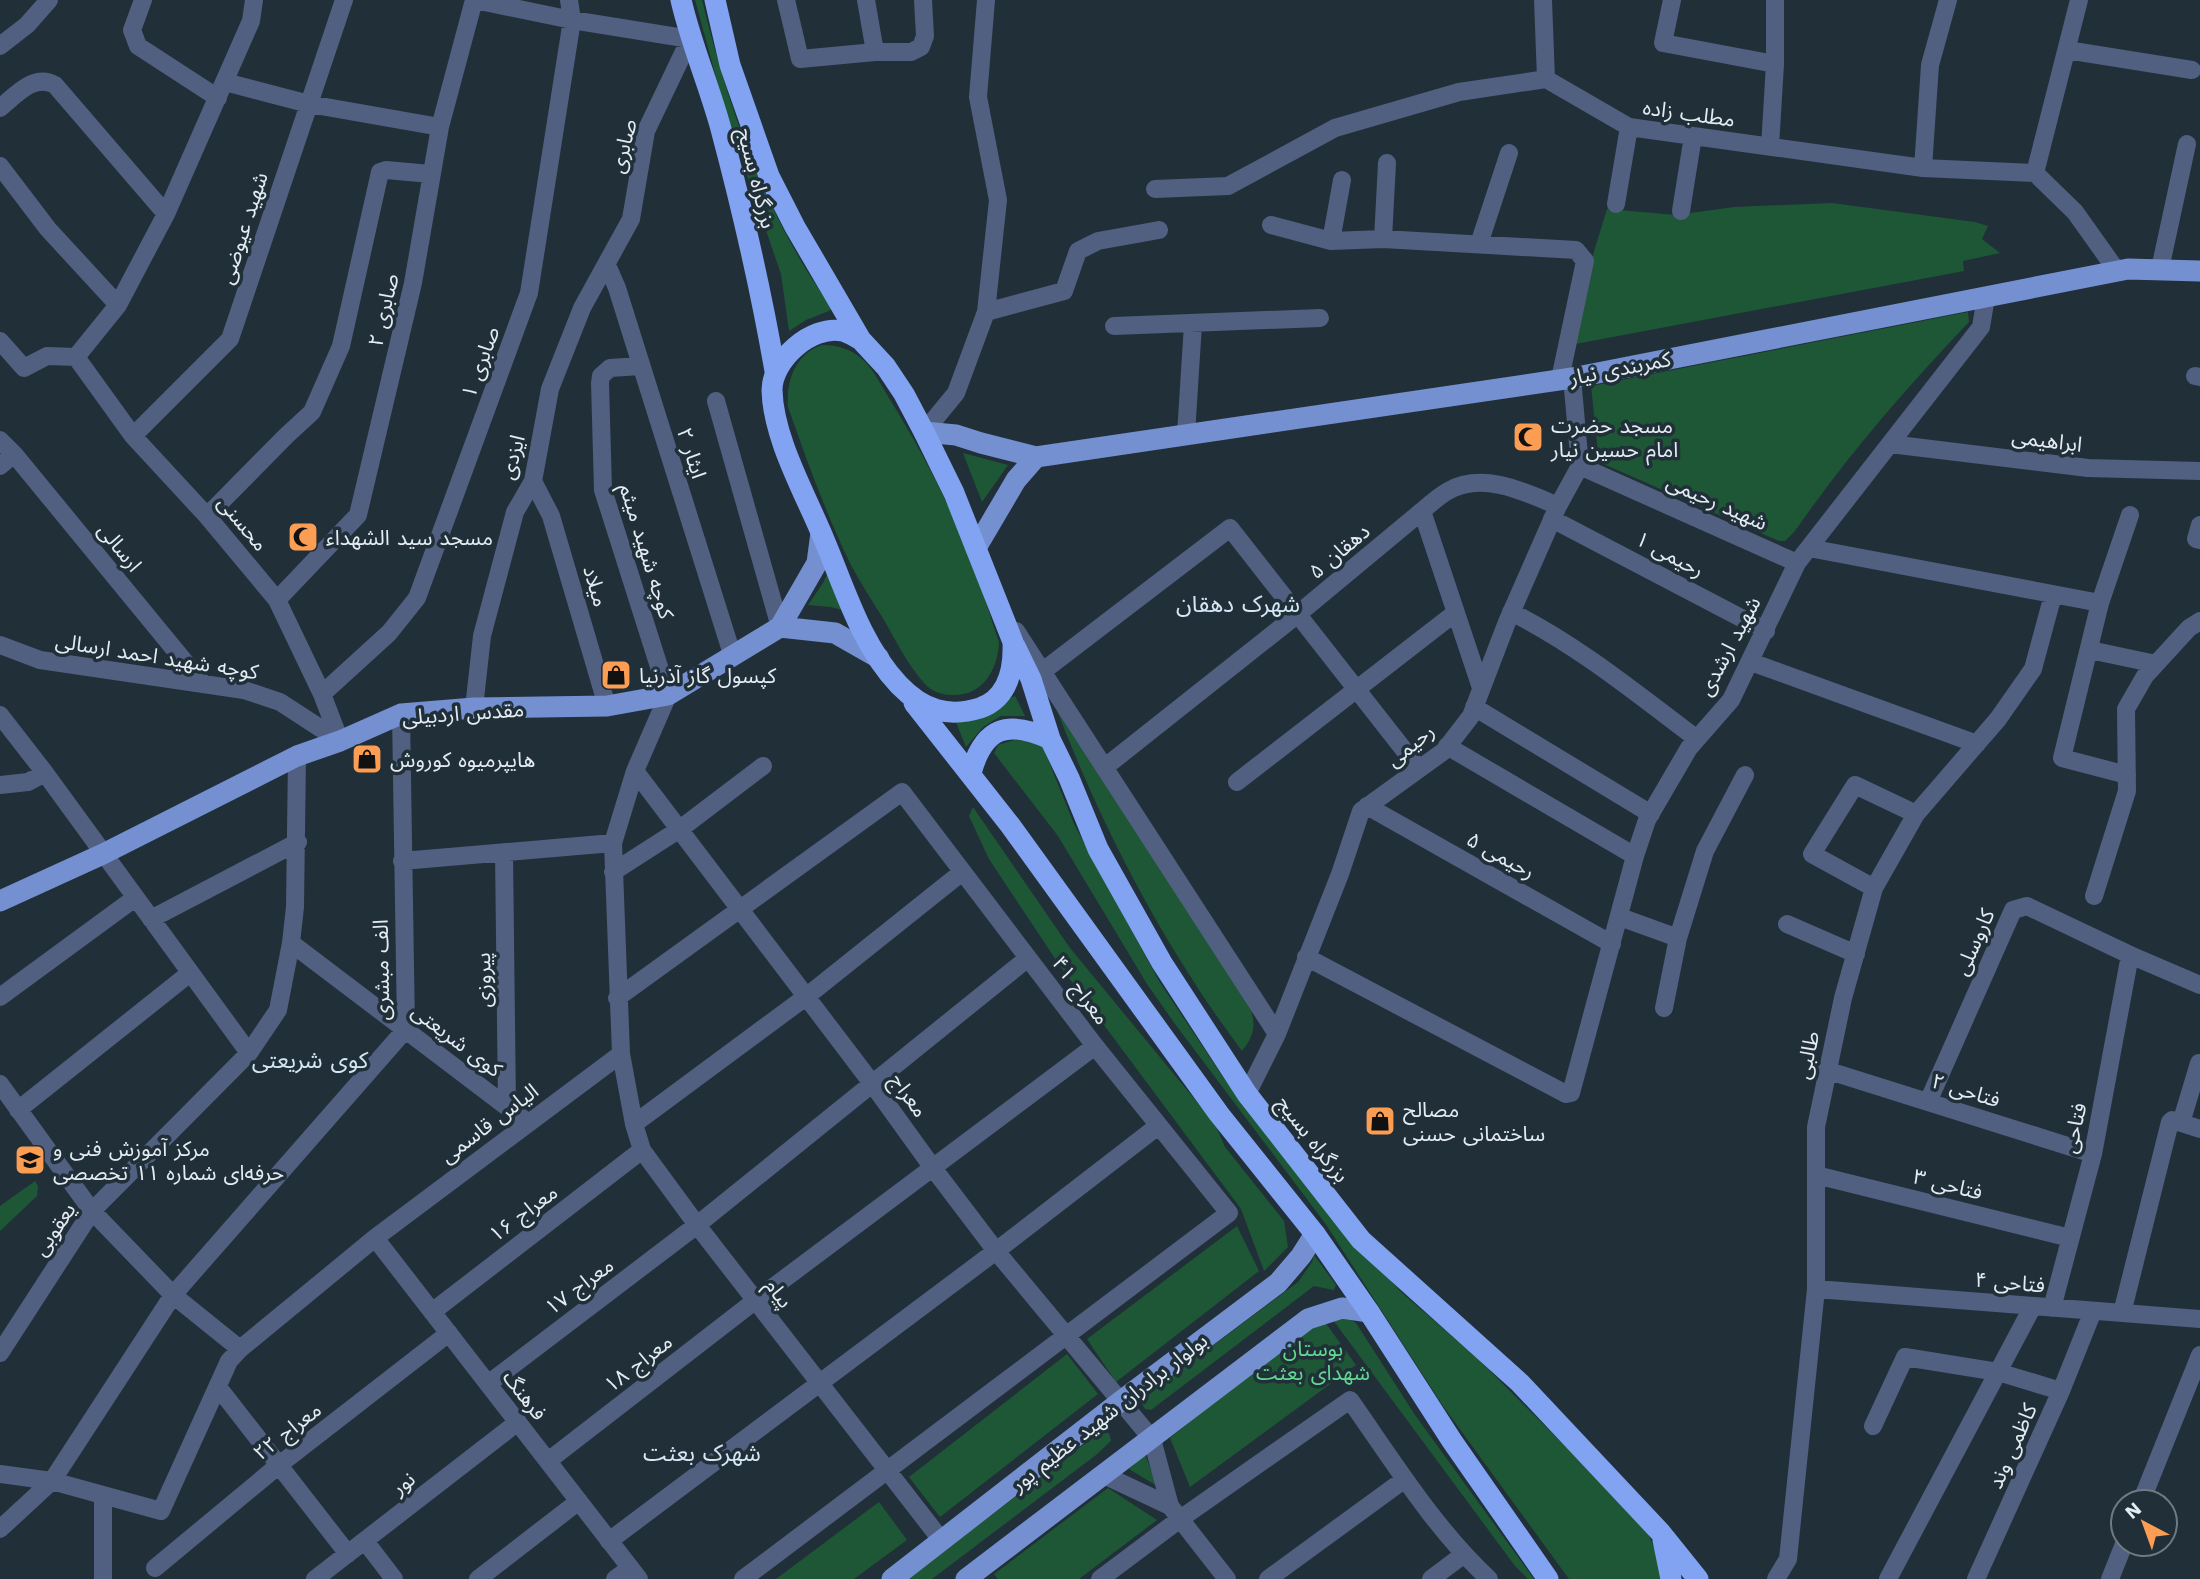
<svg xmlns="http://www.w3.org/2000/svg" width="2200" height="1579" font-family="'Work Sans','Noto Sans Arabic',sans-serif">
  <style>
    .green { fill: #1e5735 }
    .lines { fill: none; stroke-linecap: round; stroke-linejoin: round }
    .minor { stroke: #515f80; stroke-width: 18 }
    .major { stroke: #7490d1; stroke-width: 21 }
    .highway { stroke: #81a3f2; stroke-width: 21 }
    .labels { text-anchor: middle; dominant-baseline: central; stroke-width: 7; stroke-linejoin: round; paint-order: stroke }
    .street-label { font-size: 21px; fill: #e4ecf3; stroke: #212f39 }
    .poi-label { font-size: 21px; fill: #e4ecf3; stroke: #212f39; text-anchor: start }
    .park-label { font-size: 21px; fill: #61da91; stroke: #212f39 }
    .neighbourhood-label { font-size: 23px; fill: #d5e6f4; stroke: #212f39 }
  </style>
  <rect width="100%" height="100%" fill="#212f39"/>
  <path class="green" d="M695,0H702C728,107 766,218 832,308L829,311L806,320L789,331L781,274L727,117Z
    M1832,203L1975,222L1988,226L1982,239L2000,253L1963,261L1964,271L1565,346L1607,209L1676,215L1734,207Z
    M1968,312L1969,322C1906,388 1847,456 1795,531L1785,541H1779L1599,462L1591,386Z
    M822,345C835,345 847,348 857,355C872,365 880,384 889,398C920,448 948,501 970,556C981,584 989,613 999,642C998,669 983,696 953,695C942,695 932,692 924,683C908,665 896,641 884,620C873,602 861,584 851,565C826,514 807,461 788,407C786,381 795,354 822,345Z
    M963,453L1008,465L982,502Z
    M832,564L854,613L831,607L808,605L823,583Z
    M1015,696L1025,716H1001L983,727L966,747L956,722Z
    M1053,700L1246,995C1254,1018 1259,1030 1242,1051C1162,944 1100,824 1053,700Z
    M1014,740L1041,742L1074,824L1159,981L1223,1077L1290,1166L1400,1291L1478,1359L1611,1492L1648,1533L1659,1559L1661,1579H1569L1443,1406L1325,1223L1175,1024L1147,984L1058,836L994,753L998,745Z
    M973,807L1070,948L1215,1124L1225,1147L1284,1221L1288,1247L1264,1271L1241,1209L1060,966L989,859L969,816Z
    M35,1181L38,1186L37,1196L0,1231V1206Z
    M1237,1226L1259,1271L1116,1382L1087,1339Z
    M1314,1255L1336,1285L1334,1290L1314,1286L1151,1410L1145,1409L1141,1402L1147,1395L1298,1282L1312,1262Z
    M1330,1316H1345L1356,1323L1415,1415L1534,1579H1528L1515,1566Z
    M1325,1322L1356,1365L1190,1487L1170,1438L1295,1337Z
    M1067,1354L1098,1394L940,1517L909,1477Z
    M1100,1432L1109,1433L1111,1441L1096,1455L932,1579H908Z
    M1145,1454L1157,1486L1129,1469Z
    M1108,1488L1157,1520L1079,1579H998L994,1574Z
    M879,1502L907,1540L854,1579H776Z"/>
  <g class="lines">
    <path class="minor" d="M143,0L132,30L138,46L218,98
      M254,0L251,21L166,214L118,305L76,357L133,436L207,516L277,600L322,694L340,741
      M786,0L800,59L875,52H911L921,47L925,36L923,0
      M866,0L875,52
      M1543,0L1546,79
      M1672,0L1663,43L1775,64
      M0,46L27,25L49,0
      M2067,50L2192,70
      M225,82L309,104L440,127
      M0,108C16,95 34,73 55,85L166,214
      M1770,147L1775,64V0
      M0,166L48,229L118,305
      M1923,168L1930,65L1948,0
      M2035,173L2079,0
      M1155,189L1228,186L1335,128L1459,92L1546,79L1629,127L1923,168L2035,173L2075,212L2117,271
      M1616,204L1629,127
      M1681,211L1693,136
      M1271,225L1331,241L1383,239L1576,250L1585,261L1560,379
      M1383,239L1387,163
      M1331,241L1342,180
      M1479,244L1509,153
      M607,265L617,288L732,654
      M2160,269L2187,144
      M986,312L1064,291L1078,251L1098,241L1159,230
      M1114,326L1320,318
      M0,341L24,368L47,356L76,357
      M2195,376L2200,377
      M716,401L780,627
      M924,432L956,393L986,312L998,200L978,97L986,0
      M1186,434L1193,324
      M133,436L230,339L344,0
      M0,440L14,454L203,684
      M1890,444L2088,468L2200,471
      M0,466L14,454
      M1580,466L1797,563
      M533,481L551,516L607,706
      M1422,511C1430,504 1439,496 1448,491C1483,471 1525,492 1558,506
      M207,516L286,436L312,412L341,346L380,172L386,170L431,174
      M1552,519L1766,631
      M2200,525L2196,539L2200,540
      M1809,548L2100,603L2130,515
      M277,600L358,515L413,283L440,127L474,0
      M2100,603L2062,758L2127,775
      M1511,612C1579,646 1637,694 1697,739
      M1016,631L1277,1034
      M0,645L40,660L244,690L280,702L340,741
      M2090,650L2156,664
      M1751,662L1977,744
      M1043,671L1230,528L1419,769
      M322,694L389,633L417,598L529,293L572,20L569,0
      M1474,707L1651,814
      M474,708L482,636L515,512L533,481L550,389L582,308L631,219L646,131L690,39L572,20L475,0
      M0,715L45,773L249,1053
      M1447,746L1635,856
      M1105,767L1298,614L1422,511L1481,688
      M635,771L871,1082L933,1168L996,1251L1152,1439L1170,1506
      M1237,782L1455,613
      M0,785L28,782L45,773
      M1367,806L1612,944
      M504,852L507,1107
      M402,861L613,843
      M613,872L680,829L763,766
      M1874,888L1812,854L1855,785L1916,814
      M2094,896L2127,791L2126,709L2145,676L2189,628L2200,621
      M1620,917L1678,938
      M151,919L298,842
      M1787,924L1856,954
      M291,943L527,1122
      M1306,957L1566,1094L1571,1093L1635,856L1647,820L1689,748L1731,700L1797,563L1981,327L1986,297
      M0,997L135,898
      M617,998L902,792L1095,1046L1229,1213C1066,1334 906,1458 743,1579
      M1664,1008L1678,938L1705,851L1745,775
      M621,1054L634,1124L642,1150L697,1225L942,1541
      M1826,1070L2093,1154
      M0,1084L92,1211L173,1295L240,1349
      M1247,1094L1277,1034L1340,874L1361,811L1444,751L1471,716L1507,622L1558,506L1580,466L1572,378
      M1928,1102L2013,910L2027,906L2130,955L2200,985
      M18,1110L190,973
      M2181,1123L2199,1063
      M634,1124L807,996L961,873
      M1816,1175L2070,1238
      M375,1238L639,1579
      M1816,1289L2200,1319
      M2052,1308L2093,1154L2130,955
      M432,1312L642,1150
      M2122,1313L2170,1122L2172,1120L2200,1129
      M0,1353L92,1211L249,1053L278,1010L291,943L295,907L297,756
      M488,1384L697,1225L1028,958
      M218,1387L348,1554
      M2061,1391L2093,1311
      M1873,1426L1905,1357L1998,1372L2061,1391L1976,1579
      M548,1461L756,1300L1095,1046
      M0,1474L52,1481L161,1511L229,1361L240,1349L375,1238L621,1054L613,843L635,771L668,695L603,490L600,383L601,376L610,368L641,366
      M1104,1475L1170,1506L1227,1579
      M2141,1502L2200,1355
      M0,1529L52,1481L173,1295L406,1029L401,714
      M365,1541L394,1579
      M609,1541L996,1251L1158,1126
      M155,1568L279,1465L449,1333
      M103,1579V1495
      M315,1579L518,1422
      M478,1579L579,1501
      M615,1579L630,1568
      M1100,1579L1180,1519L1350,1400C1393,1461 1434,1528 1489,1579
      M1268,1579L1405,1479
      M1431,1579L1463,1555
      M1776,1579L1788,1559L1816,1289V1127L1843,998L1874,888L1916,814L1998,719L2033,669L2053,595
      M1888,1579L2033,1306
      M2110,1579L2124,1544"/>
    <path class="major" d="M924,432L956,435L981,443L1036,457L1572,378L2128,269L2200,271
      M976,548L1016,480L1036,457
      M780,627L835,633L879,658
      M0,901L103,854L297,756L340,741L401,714L474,708L607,706L668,695L780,627L817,563L821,533
      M892,1579L1121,1401L1278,1283L1301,1256L1315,1234
      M966,1579L1308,1319L1342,1308L1369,1312"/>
    <path class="highway" d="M681,0C691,44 709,85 721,129C742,208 761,290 775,371
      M715,0L730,65L769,176L795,227L861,340L886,367L904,394L924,432L954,493L1013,642C1014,667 1009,698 980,708C948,718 923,710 899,685C859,643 843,582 820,530C802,488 773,436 772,390C772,360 811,325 842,331C848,332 855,337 861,340
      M1015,646L1031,679L1050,739L1069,778L1098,849L1162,963L1247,1094L1361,1240L1520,1383L1661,1533L1698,1579
      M914,703L1010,825L1219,1114L1315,1234L1369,1312L1452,1441L1548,1579
      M971,773C984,726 1008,720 1050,739
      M1663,1540L1671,1579"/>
  </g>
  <defs>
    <g id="mosque-square" transform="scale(1.575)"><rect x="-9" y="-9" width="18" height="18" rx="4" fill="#fc9d54" stroke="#212f39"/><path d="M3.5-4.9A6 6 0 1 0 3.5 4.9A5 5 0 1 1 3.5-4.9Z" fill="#111"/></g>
    <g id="shop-square" transform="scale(1.575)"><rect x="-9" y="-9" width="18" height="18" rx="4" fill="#fc9d54" stroke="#212f39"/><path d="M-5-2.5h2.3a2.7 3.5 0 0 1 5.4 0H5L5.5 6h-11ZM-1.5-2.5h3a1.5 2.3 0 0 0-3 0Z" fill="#111"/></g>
    <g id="university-square" transform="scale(1.575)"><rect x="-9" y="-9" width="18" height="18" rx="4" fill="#fc9d54" stroke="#212f39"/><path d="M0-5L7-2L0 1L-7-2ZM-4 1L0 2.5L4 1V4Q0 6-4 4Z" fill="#111"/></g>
  </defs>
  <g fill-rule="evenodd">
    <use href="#mosque-square" x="1528" y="437"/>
    <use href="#mosque-square" x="303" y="537"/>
    <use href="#shop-square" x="616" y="675"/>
    <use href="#shop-square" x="367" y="759"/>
    <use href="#shop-square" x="1380" y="1121"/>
    <use href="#university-square" x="30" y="1160"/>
  </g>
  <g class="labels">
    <g class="street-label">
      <text transform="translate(1689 113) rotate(8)">مطلب زاده</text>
      <text transform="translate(623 146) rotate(-76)">صابری</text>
      <text transform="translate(757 178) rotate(76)">بزرگراه بسیج</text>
      <text transform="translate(243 228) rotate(-72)">شهید عیوضی</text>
      <text transform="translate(383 310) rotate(-77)">صابری ۲</text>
      <text transform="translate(480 362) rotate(-70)">صابری ۱</text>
      <text transform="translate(1620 368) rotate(-11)">کمربندی نیار</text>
      <text transform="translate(2047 440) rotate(7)">ابراهیمی</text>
      <text transform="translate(692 453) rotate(72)">ایثار ۲</text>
      <text transform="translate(512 457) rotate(-75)">ایزدی</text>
      <text transform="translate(1717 502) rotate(24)">شهید رحیمی</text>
      <text transform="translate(243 523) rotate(50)">محسنی</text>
      <text transform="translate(120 547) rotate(51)">ارسالی</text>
      <text transform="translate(647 551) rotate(73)">کوچه شهید میثم</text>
      <text transform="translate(1339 551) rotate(-40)">دهقان ۵</text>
      <text transform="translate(1670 554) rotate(28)">رحیمی ۱</text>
      <text transform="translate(596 586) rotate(74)">میلاد</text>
      <text transform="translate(1729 646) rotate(-62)">شهید ارشدی</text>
      <text transform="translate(157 656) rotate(9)">کوچه شهید احمد ارسالی</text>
      <text transform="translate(463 713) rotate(-4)">مقدس اردبیلی</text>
      <text transform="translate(1410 745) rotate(-39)">رحیمی</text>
      <text transform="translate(1501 855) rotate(29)">رحیمی ۵</text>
      <text transform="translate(1974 942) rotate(-66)">کاروسلی</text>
      <text transform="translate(381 970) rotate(-91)">الف مبشری</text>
      <text transform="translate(483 980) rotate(-91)">پیروزی</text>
      <text transform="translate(1081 990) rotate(53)">معراج ۴۱</text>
      <text transform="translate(457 1040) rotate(37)">کوی شریعتی</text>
      <text transform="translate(1807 1055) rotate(-78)">طالبی</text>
      <text transform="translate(1966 1090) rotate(17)">فتاحی ۲</text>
      <text transform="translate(909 1095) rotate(54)">معراج</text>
      <text transform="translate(489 1123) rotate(-37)">الیاس قاسمی</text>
      <text transform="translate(2074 1128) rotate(-78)">فتاحی</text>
      <text transform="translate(1313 1139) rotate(52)">بزرگراه بسیج</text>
      <text transform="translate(1948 1184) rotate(14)">فتاحی ۳</text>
      <text transform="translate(523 1213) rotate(-37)">معراج ۱۶</text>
      <text transform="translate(54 1229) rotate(-56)">یعقوبی</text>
      <text transform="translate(2010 1282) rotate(5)">فتاحی ۴</text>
      <text transform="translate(579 1286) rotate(-37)">معراج ۱۷</text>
      <text transform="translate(779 1293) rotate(53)">پیام</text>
      <text transform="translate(638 1363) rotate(-38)">معراج ۱۸</text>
      <text transform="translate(525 1395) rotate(52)">فرهنگ</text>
      <text transform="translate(1109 1412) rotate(-38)">بولوار برادران شهید عظیم‌ پور</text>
      <text transform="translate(287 1431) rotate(-38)">معراج ۲۲</text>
      <text transform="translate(2012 1446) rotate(-66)">کاظمی وند</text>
      <text transform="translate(403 1483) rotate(-38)">نور</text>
    </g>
    <g class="poi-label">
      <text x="1551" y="425">مسجد حضرت<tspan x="1551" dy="24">امام حسین نیار</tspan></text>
      <text x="326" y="537">مسجد سید الشهداء</text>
      <text x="639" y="675">کپسول گاز آذرنیا</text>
      <text x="390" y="759">هایپرمیوه کوروش</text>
      <text x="1403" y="1109">مصالح<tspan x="1403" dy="24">ساختمانی حسنی</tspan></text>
      <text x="53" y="1148">مرکز آموزش فنی و<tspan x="53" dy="24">حرفه‌ای شماره ۱۱ تخصصی</tspan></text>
    </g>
    <g class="park-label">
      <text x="1313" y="1348">بوستان<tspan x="1313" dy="24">شهدای بعثت</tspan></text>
    </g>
    <g class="neighbourhood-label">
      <text x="1238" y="604">شهرک دهقان</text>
      <text x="310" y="1060">کوی شریعتی</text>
      <text x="702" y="1453">شهرک بعثت</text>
    </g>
  </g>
  <g transform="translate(2144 1523) rotate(319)"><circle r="33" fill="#212f39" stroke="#6f7b83" stroke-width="2"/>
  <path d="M0-5L12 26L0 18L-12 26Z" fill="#fc9d54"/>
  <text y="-10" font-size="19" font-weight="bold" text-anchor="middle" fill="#e4ecf3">N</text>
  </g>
</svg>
